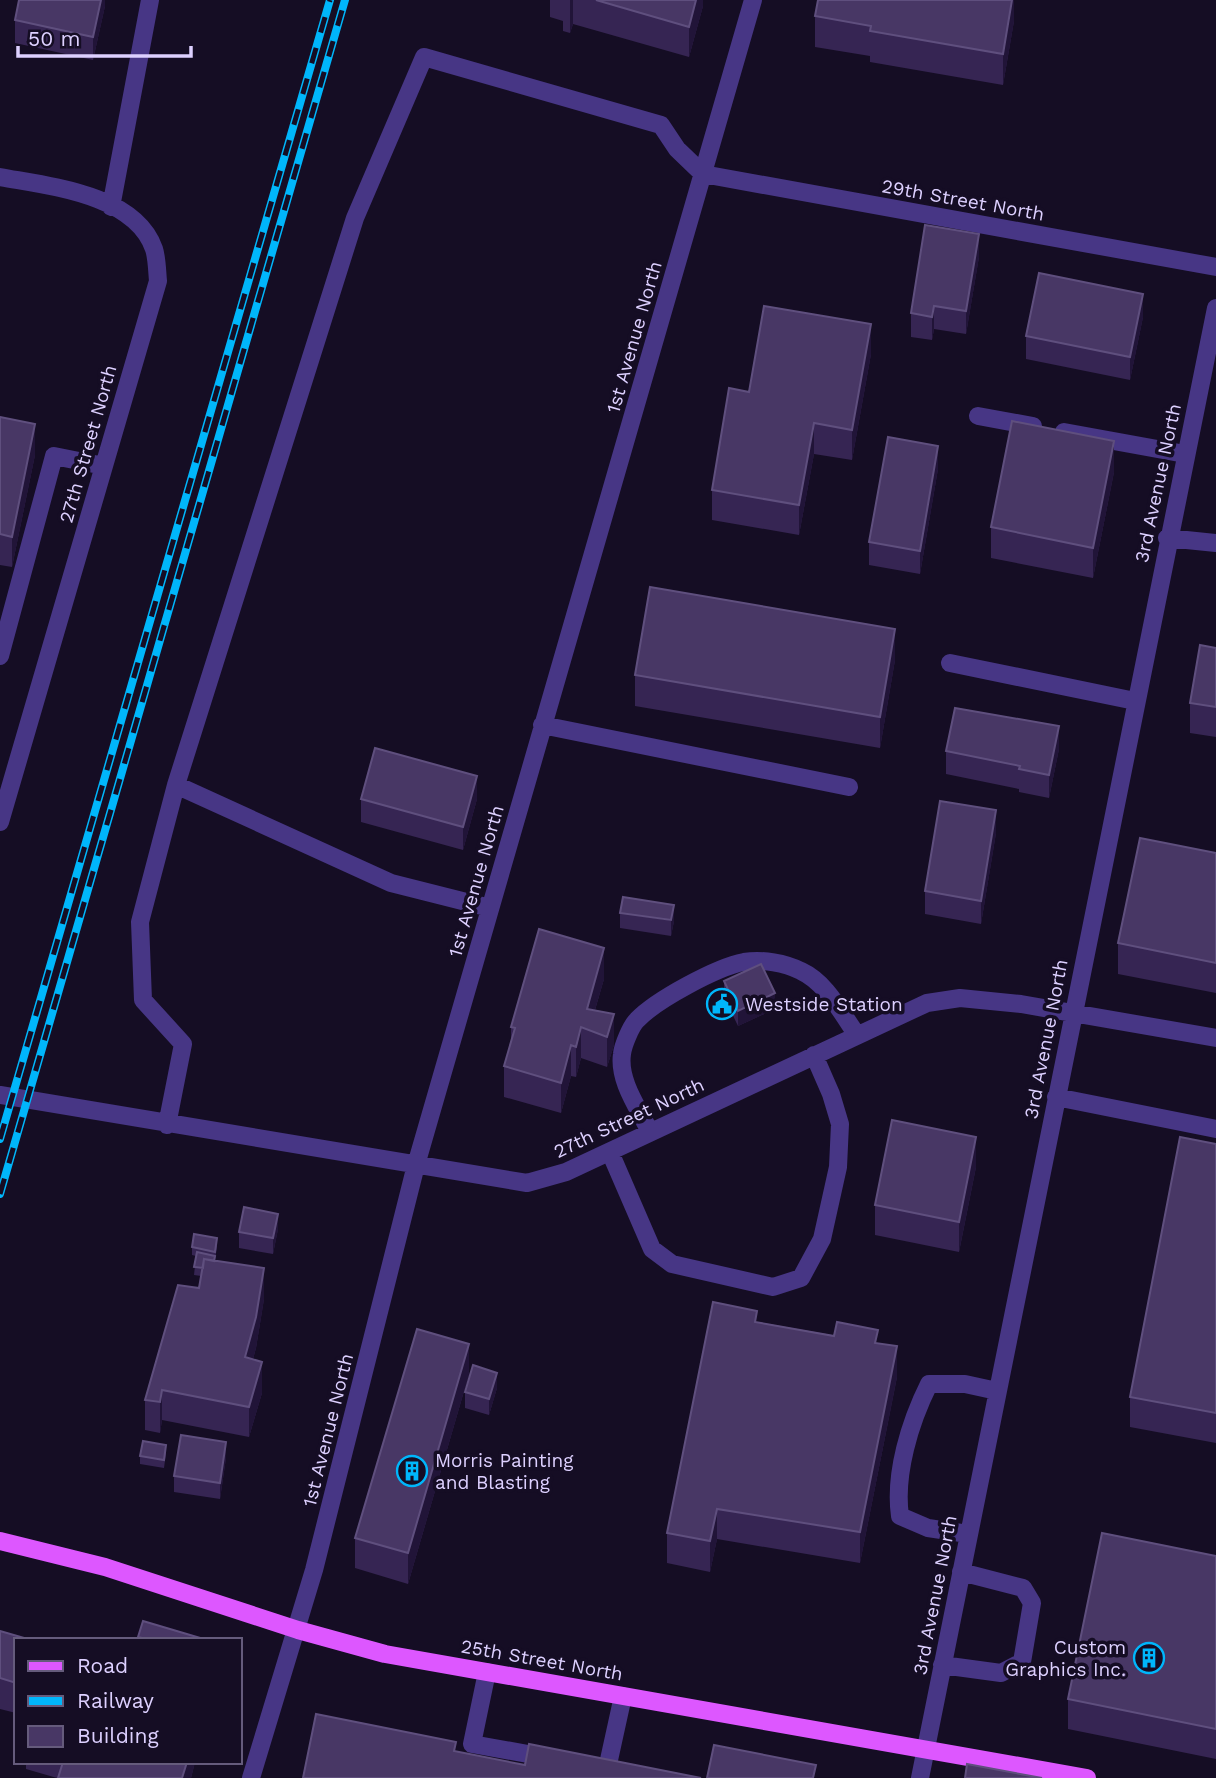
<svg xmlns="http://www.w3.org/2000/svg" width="1216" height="1778" font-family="'Work Sans',sans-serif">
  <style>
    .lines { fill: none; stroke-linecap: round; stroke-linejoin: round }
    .minor { stroke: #473685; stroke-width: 18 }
    .major { stroke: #dd57ff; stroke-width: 18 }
    .rail-casing { stroke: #00b6fb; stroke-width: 8 }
    .rail { stroke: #150d24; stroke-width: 5; stroke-dasharray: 16; stroke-linecap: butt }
    .wall { fill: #362553 }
    .shaded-wall { fill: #211438 }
    .building { fill: #483765; stroke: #5f4f7e; stroke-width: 2 }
    .labels { text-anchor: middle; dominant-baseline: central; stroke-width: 7; stroke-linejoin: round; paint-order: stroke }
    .street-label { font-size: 19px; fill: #ddd0ff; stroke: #150d24 }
    .poi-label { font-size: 19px; fill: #ddd0ff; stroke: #150d24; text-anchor: start }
  </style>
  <rect width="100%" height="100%" fill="#150d24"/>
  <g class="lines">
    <path class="minor" d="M0,177C48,186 135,194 154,249C157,258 157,271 158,281L0,822
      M111,207L150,0
      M978,416L1033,426
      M1064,432L1185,454
      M1167,538L1216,543
      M0,656L54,456L104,466
      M950,663L1135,701
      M542,725L849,787
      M176,785L391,883L490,908
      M0,1095L527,1183L566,1172L927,1003L960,998L1021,1004L1216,1038
      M1056,1097L1216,1129
      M167,1125L183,1044L143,1000L140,922L176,785L355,218L424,57L661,125L677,149L703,174L1216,267
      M650,1132C639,1109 618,1081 622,1054C623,1045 631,1026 637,1020C656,1000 717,967 744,962C763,959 785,963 801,971C827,983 841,1013 857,1035
      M610,1152L652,1249L672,1264L773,1287L801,1278L822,1239L838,1167L840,1124L831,1094L814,1055
      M968,1534L928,1528L900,1516C894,1474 910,1422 929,1384H965L997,1391
      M942,1665L1001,1673L1022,1662L1032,1603L1023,1588L961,1572
      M487,1672L472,1744L550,1758
      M595,1766L607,1769L623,1696
      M251,1778L314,1570L416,1165L753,0
      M920,1778L1216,308"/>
    <path class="major" d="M0,1541L105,1567L298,1630L385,1654L1087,1778"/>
    <g class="rail-casing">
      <path id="rail" d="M0,1139L330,0
        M0,1194L345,0"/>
    </g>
    <use href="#rail" class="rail"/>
  </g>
  <path class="wall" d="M105,0V6L93,60L15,43V20Z
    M550,0H703V6L689,57L573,24L570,33L563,31V21L550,17Z
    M1014,0V21L1003,85L870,62V56L815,47V16Z
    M979,257L966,334L934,329L932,340L911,337V313Z
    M1143,317L1130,380L1026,359V336Z
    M871,354L852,460L814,454L799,535L712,520V490L749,392Z
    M0,417L35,455L12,567L0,565Z
    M938,469L920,574L869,565V542Z
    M1114,472L1093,578L991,558V527Z
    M1216,648V737L1190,733V703Z
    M895,660L880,748L635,706V675Z
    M1059,749L1049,798L1019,792V789L946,774V751Z
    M361,799H477L463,850L361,822Z
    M996,833L981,924L925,914V891Z
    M1216,853V993L1118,974V943Z
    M620,913L674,921L671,936L620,928Z
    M604,979L595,1010L614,1045L607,1067L581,1058L576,1077L571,1076L561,1113L504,1097V1066L511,1043V1027Z
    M724,981L775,1009L738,1026L724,997Z
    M1216,1144V1443L1130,1427V1397Z
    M976,1167L959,1252L875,1235V1205Z
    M278,1229L273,1254L239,1248V1232Z
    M217,1246L215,1261L264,1299L256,1348L253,1359L262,1393L249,1437L162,1420L160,1433L145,1430V1400L199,1288L201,1276L194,1275L196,1256L192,1255V1247Z
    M757,1322L878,1343L897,1377L860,1563L717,1539L710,1572L667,1563V1533Z
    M469,1374L408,1584L355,1568V1538Z
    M497,1388L489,1415L465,1408V1392Z
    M166,1453L164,1468L140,1464V1456Z
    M226,1458L220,1499L174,1492V1476Z
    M1216,1556V1759L1068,1729V1699Z
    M0,1631L16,1640V1713L0,1709Z
    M26,1762H195L191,1778H57L26,1769Z"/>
  <path class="shaded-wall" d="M101,0H105V6L93,60V37Z
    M570,0H573V24L570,33Z
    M696,0H703V6L689,57V27Z
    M1012,0H1014V21L1003,85V54Z
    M979,234V257L966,334V311Z
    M1143,294V317L1130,380V357Z
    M934,306V329L932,340V317Z
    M871,324V354L852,460V430Z
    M814,423V454L799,535V505Z
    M35,424V455L12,567V537Z
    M1114,441V472L1093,578V548Z
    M938,446V469L920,574V551Z
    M895,629V660L880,748V717Z
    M1059,726V749L1049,798V775Z
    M477,776V799L463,850V827Z
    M996,810V833L981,924V901Z
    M674,905V921L671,936V920Z
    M604,948V979L589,1030L587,1009Z
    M775,993V1009L738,1026V1011Z
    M614,1014V1045L607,1067V1037Z
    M581,1027V1058L576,1077V1047Z
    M571,1045V1076L561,1113V1083Z
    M976,1137V1167L959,1252V1222Z
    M278,1214V1229L273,1254V1238Z
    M264,1268V1299L256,1348L245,1387V1357Z
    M469,1344V1374L408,1584V1553Z
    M897,1346V1377L860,1563V1532Z
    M262,1362V1393L249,1437V1407Z
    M497,1373V1388L489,1415V1399Z
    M162,1390V1420L160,1433V1402Z
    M226,1442V1458L220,1499V1483Z
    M717,1509V1539L710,1572V1541Z
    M187,1762H195L191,1778H182Z"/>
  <path class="building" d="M19,0H101L93,37L15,20Z
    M596,0H696L689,27Z
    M818,0H1012L1003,54L870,31L871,26L815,16Z
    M925,225L979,234L966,311L934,306L932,317L911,313Z
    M1039,273L1143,294L1130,357L1026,336Z
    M764,306L871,324L852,430L814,423L799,505L712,490L729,388L749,392Z
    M0,417L35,424L12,537L0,534Z
    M1012,421L1114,441L1093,548L991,527Z
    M888,437L938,446L920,551L869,542Z
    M650,587L895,629L880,717L635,675Z
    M1200,645L1216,648V707L1190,703Z
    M955,708L1059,726L1049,775L1019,769L1020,766L946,751Z
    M375,748L477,776L463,827L361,799Z
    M940,801L996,810L981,901L925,891Z
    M1140,838L1216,853V963L1118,943Z
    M623,897L674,905L671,920L620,913Z
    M539,929L604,948L587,1009L614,1014L607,1037L581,1027L576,1047L571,1045L561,1083L504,1066L515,1028L511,1027Z
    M761,964L775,993L738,1011L724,981Z
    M892,1120L976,1137L959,1222L875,1205Z
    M1180,1137L1216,1144V1413L1130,1397Z
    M244,1207L278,1214L273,1238L239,1232Z
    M194,1234L217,1238L215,1252L192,1247Z
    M197,1252L215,1256L214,1261L204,1259L203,1268L194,1267Z
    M204,1259L264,1268L256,1317L245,1357L262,1362L249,1407L162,1390L160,1402L145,1400L178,1285L199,1288Z
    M713,1302L757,1311L755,1322L834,1336L837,1322L878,1330L875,1343L897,1346L860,1532L717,1509L710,1541L667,1533Z
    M417,1329L469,1344L408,1553L355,1538Z
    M473,1365L497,1373L489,1399L465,1392Z
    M181,1435L226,1442L220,1483L174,1476Z
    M143,1441L166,1445L164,1460L140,1456Z
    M1102,1533L1216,1556V1729L1068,1699Z
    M143,1621L207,1640H150L138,1637Z
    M0,1631L31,1640H16V1683L0,1678Z
    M316,1714L456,1742L454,1751L525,1765L529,1744L701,1778H303Z
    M714,1745L816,1765L813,1778H707Z
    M63,1762H187L182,1778H58Z
    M967,1764L1042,1778H965Z"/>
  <defs>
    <g id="civic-ring" transform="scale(1.575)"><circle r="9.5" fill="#150d24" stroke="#00b6fb" stroke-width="1.5"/><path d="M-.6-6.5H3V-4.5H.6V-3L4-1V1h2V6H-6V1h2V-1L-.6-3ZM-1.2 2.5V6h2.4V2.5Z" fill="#00b6fb"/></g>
    <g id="building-ring" transform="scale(1.575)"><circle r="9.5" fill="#150d24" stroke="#00b6fb" stroke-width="1.5"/><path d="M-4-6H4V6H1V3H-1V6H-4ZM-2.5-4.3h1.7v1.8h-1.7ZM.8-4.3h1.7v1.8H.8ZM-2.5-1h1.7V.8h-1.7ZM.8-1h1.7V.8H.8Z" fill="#00b6fb"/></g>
  </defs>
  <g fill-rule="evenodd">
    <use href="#civic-ring" x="722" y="1004"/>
    <use href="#building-ring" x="412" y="1471"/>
    <use href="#building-ring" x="1149" y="1658"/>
  </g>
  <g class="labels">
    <g class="street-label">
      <text transform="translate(963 200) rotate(10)">29th Street North</text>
      <text transform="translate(634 337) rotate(-74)">1st Avenue North</text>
      <text transform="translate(88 444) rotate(-74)">27th Street North</text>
      <text transform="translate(1158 483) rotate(-78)">3rd Avenue North</text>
      <text transform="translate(476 881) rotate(-74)">1st Avenue North</text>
      <text transform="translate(1046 1039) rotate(-79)">3rd Avenue North</text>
      <text transform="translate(629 1118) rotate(-25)">27th Street North</text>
      <text transform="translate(328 1430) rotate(-76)">1st Avenue North</text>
      <text transform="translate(935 1595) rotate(-79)">3rd Avenue North</text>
      <text transform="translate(542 1660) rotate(10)">25th Street North</text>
    </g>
    <g class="poi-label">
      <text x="745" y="1004">Westside Station</text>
      <text x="435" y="1460">Morris Painting<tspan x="435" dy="22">and Blasting</tspan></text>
      <text x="1126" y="1647" text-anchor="end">Custom<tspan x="1126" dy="22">Graphics Inc.</tspan></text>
    </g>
  </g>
  <rect x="14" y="1638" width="228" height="126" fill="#150d24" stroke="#655b7c" stroke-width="2"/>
  <rect x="28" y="1661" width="35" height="10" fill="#dd57ff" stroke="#655b7c" stroke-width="2"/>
  <text x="77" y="1673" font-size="21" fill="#ddd0ff">Road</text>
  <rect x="28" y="1696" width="35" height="10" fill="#00b6fb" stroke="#655b7c" stroke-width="2"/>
  <text x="77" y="1708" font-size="21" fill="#ddd0ff">Railway</text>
  <rect x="28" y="1726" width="35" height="21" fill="#483765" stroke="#655b7c" stroke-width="2"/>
  <text x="77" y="1743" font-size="21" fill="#ddd0ff">Building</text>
  <path d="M18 46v10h173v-10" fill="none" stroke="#ddd0ff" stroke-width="3.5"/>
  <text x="28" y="46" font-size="21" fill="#ddd0ff" stroke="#150d24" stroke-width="5" paint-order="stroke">50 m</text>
</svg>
